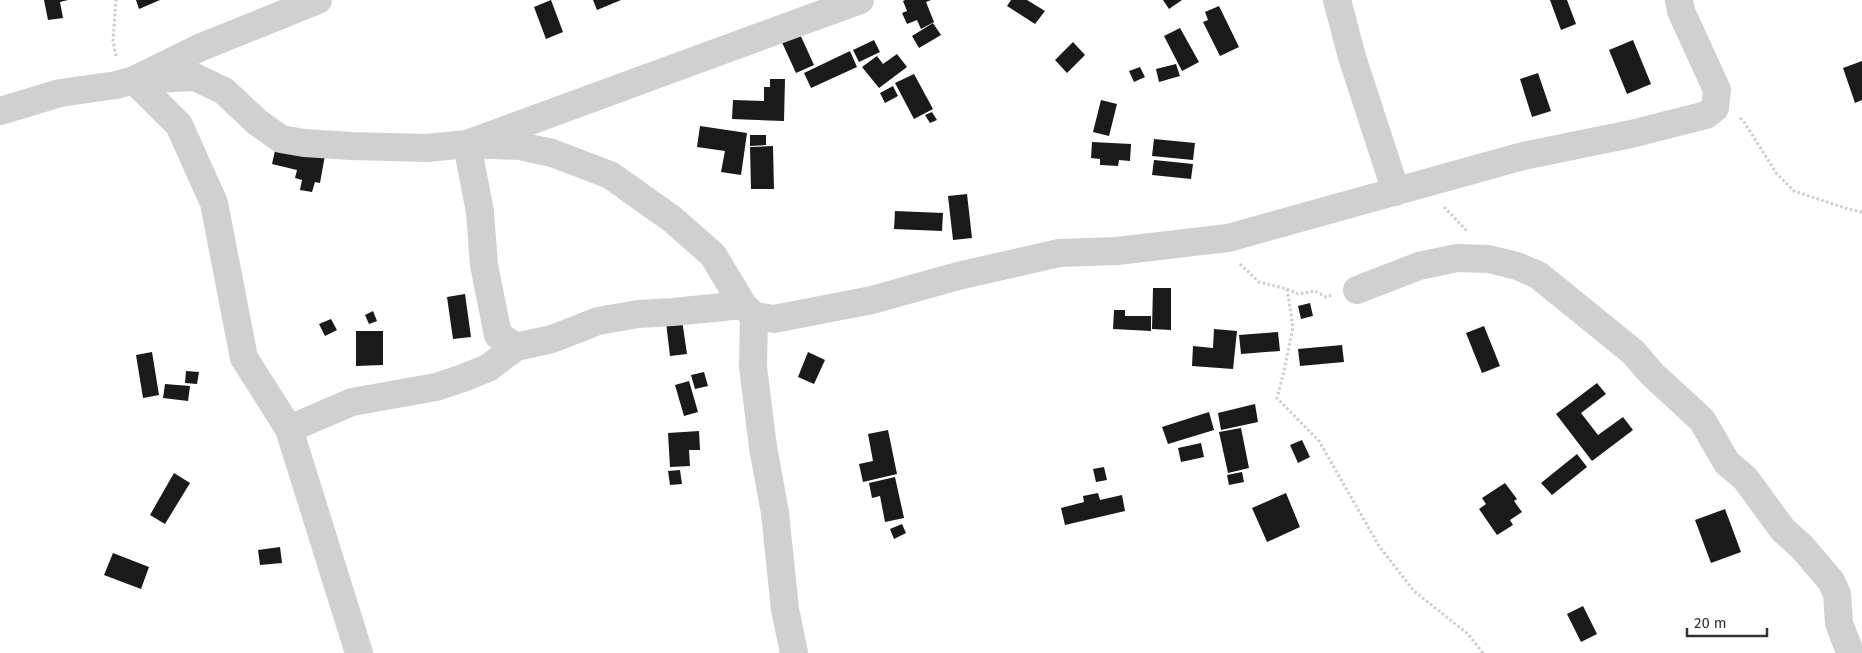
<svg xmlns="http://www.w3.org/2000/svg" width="1862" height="653" font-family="'Fira Sans',sans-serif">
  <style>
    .building { fill: #1a1a1a }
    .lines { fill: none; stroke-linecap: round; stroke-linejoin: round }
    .path { stroke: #cdcdcd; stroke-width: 3; stroke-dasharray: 2.5 2.5; stroke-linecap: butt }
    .street { stroke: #d0d0d0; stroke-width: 28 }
  </style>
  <rect width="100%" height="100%" fill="#fff"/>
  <path class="building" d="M44,0H68L60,2L63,18L48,20Z
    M136,0H160L139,9Z
    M551,0L563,32L546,39L534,7Z
    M593,0H621L597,10Z
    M905,0H931L926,2L934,22L921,29L917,20L907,24L902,13L907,11L903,1Z
    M1011,0H1027L1045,11L1035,24L1007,6Z
    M1163,0H1182L1169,9Z
    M1550,0H1567L1576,24L1561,30Z
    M1219,6L1239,47L1220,56L1203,22L1208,20L1205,12Z
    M933,23L941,35L919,48L912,36Z
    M1180,28L1199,62L1182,71L1164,36Z
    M798,30L814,65L796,73L780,38Z
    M874,40L880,52L859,62L853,50Z
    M1633,40L1651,84L1627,94L1609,50Z
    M1073,42L1085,55L1067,73L1055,60Z
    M850,51L857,67L811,88L804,73Z
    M897,54L907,67L879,88L862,67L877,56L883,64Z
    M1862,61V100L1855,103L1843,68Z
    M1176,64L1180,76L1159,82L1156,69Z
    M1140,67L1145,77L1134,82L1129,71Z
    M1538,73L1551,111L1532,117L1520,79Z
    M914,74L933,109L914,119L895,83Z
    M770,79H785L784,121L732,119L733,100L764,101V87H770Z
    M893,86L898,96L885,103L880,93Z
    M1101,100L1117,104L1109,136L1093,132Z
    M932,112L937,120L930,123L925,115Z
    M700,126L747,133L741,175L721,172L725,151L697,147Z
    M750,135H766V145L750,146Z
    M1154,139L1195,143L1193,160L1152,156Z
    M277,142L325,155L320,183L315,182L312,192L300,190L302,180L295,178L297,170L272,164Z
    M1092,142L1131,144L1130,161L1119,160L1118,166L1100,165V159L1091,158Z
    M773,146L774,189H751L750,147Z
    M1154,160L1193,164L1191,179L1152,175Z
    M967,194L972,238L953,240L948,196Z
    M895,211L943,213L942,231L894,229Z
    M1153,288H1171V330L1152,329Z
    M465,294L471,337L453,339L447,297Z
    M1310,303L1313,316L1301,319L1298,306Z
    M1114,310H1125V316H1151V331L1113,329Z
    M373,311L377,321L369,324L365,315Z
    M331,319L337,330L325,336L319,324Z
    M682,320L687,354L670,356L666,322Z
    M1484,326L1500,366L1482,373L1466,333Z
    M1214,329L1237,331L1233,369L1192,366L1193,346L1213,348Z
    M356,331H383V365L356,366Z
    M1278,332L1280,351L1241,354L1239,335Z
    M1342,345L1344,362L1300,366L1298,349Z
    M152,352L159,395L143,398L136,355Z
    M808,352L825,360L814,384L798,377Z
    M186,371L199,372L197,384L185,383Z
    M704,372L708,386L695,389L691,375Z
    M689,381L698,412L684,416L675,385Z
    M1597,383L1606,394L1581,413L1598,435L1623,417L1633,430L1592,461L1556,414Z
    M165,384L190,386L188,401L163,398Z
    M1255,404L1258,422L1221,430L1218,413Z
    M1209,412L1214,430L1168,444L1162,427Z
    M1241,428L1249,468L1228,473L1219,432Z
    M888,430L897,474L863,482L859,464L873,461L868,434Z
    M699,431L700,450H689L690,466L670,467L668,433Z
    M1302,440L1310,457L1298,463L1290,445Z
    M1201,443L1204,457L1181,462L1178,448Z
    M1577,454L1587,467L1552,495L1541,483Z
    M1104,467L1107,480L1096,482L1093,469Z
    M680,470L682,484L670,485L668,471Z
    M1242,472L1244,482L1229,485L1227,475Z
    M174,473L190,483L165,524L150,515Z
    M895,477L904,518L885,522L880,496L872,498L869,483Z
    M1505,483L1517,499L1514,501L1522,512L1510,520L1513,525L1497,535L1479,509L1486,504L1482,498Z
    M1098,493L1100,500L1122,495L1125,511L1065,525L1061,508L1084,502L1083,496Z
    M1286,493L1300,527L1267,542L1252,508Z
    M1725,509L1741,552L1711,563L1695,520Z
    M902,524L906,533L894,539L890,529Z
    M280,547L282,563L260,565L258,550Z
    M113,553L149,567L141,589L104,575Z
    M1583,606L1597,634L1581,642L1567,614Z"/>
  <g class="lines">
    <path class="path" d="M116,56L113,41L116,0
      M1740,118L1744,122L1777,174L1794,191L1848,209L1862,212
      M1444,207L1467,231
      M1240,264L1259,282L1287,289L1298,294L1315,291L1326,297L1332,295
      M1287,289L1293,327L1284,371L1277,398L1319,441L1379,546L1414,591L1468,634L1483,653"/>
    <path class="street" d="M318,0L199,48L134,80L179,125L214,203L244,358L289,429L359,653
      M1337,0L1352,57L1396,192
      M0,111L60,93L116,85L134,80L195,77L224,91L257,122L281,139L304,143L351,146L427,148L467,144L520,146L552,153L610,175L672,219L713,255L743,305L754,316L774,319L872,300L958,276L1059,253L1117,251L1228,238L1523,156L1631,134L1706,115L1715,108L1717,90L1681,11L1679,0
      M1357,290L1419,266L1457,258L1489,259L1517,266L1538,275L1633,352L1652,374L1702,420L1727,463L1745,478L1783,530L1802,547L1831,581L1837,594L1839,623L1846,642L1851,653
      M743,305L673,312L638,314L598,321L552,339L516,347L498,335L484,265L480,212L467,144L860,0
      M754,316L753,367L763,447L775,513L785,609L794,653
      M289,429L352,402L436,387L463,378L488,368L516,347"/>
  </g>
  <path d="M1687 628v8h80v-8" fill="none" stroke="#333333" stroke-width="2.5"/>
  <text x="1694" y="628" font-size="15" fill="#333333" stroke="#ffffff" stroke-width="4" paint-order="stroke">20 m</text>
</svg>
